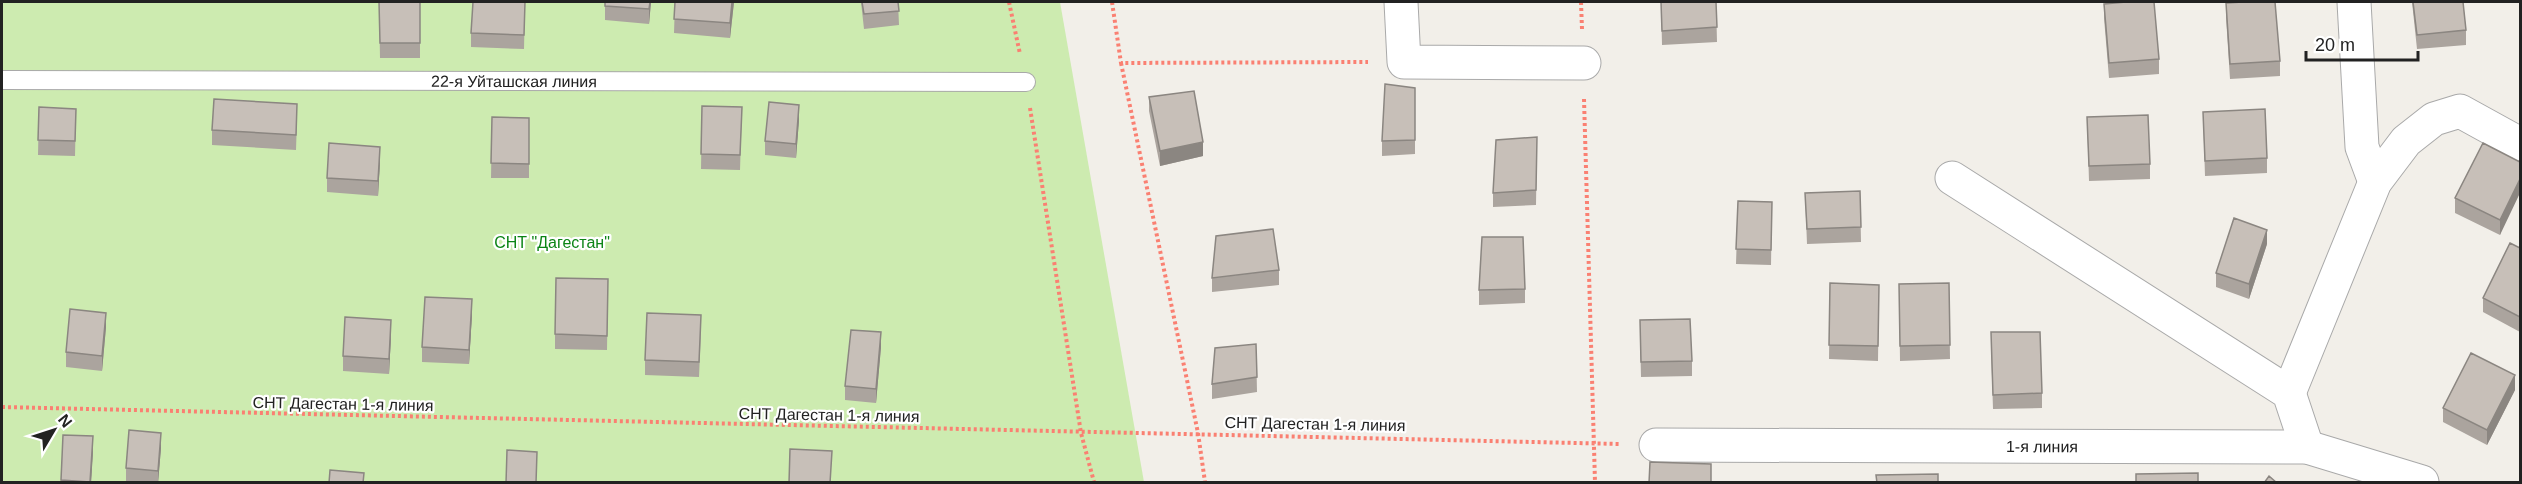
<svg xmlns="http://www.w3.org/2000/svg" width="2522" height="484" font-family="Helvetica,sans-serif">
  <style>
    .garden { fill: #cdebb0 }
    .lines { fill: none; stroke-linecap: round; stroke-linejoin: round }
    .service-casing { stroke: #a9a9a9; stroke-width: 20 }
    .minor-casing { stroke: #a9a9a9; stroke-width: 35 }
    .path { stroke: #fa8072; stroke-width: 4; stroke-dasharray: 3 3; stroke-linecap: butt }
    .service { stroke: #fff; stroke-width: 18 }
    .minor { stroke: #fff; stroke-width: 33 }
    .wall { fill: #aba49e }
    .shaded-wall { fill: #8b8681 }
    .building { fill: #c7bfb8; stroke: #8b8681; stroke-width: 1.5 }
    .labels { text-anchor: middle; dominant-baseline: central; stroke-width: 4.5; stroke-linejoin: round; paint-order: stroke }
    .street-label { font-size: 16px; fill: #222; stroke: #fff }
    .park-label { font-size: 16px; fill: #0c8416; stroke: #fff }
  </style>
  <rect width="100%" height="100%" fill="#f2efe9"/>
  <path class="garden" d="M2,2H1060L1144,482H2Z"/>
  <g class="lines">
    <g class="service-casing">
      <g id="service">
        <path id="s1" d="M2,80L1026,82"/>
      </g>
    </g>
    <g class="minor-casing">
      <g id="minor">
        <path d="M1401,2L1404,62L1584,63"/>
        <path d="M2354,2L2362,147L2375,182"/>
        <path d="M1952,178L2289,393L2307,447"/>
        <path d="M2289,393L2375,182L2406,141L2434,119L2460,111L2520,144"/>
        <path id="s2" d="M1656,445L2307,447L2422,482"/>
      </g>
    </g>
    <path class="path" d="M1009,2L1020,54
      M1112,2L1121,63L1368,62
      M1581,2L1582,29
      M1121,63L1198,433L1205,482
      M1584,99L1595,482
      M1030,108L1081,433L1094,482
      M2,407L1620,444"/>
    <use href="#service" class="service"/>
    <use href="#minor" class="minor"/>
  </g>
  <path class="wall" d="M379,2H420V58H380Z
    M525,2L524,49L471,47V33Z
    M605,2H651L649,24L605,20Z
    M675,2H734L730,38L674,33Z
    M861,2H898L899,25L864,29Z
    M1661,2H1716L1717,42L1662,45Z
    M2412,2H2463L2466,30V45L2417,49Z
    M2226,3L2280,61V76L2230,79L2226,17Z
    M2104,4L2159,59V74L2109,78L2104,18Z
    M1415,88V154L1382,156V141Z
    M1149,97L1203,156L1160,166L1149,111Z
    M702,106L742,107L740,170L701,169Z
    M39,107L76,109L75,156L38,155Z
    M2203,112L2267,158V173L2205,176Z
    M492,117L529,118V178H491Z
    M2087,117L2150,164V179L2089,181Z
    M297,119L296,150L212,145V130Z
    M799,120L796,158L765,155V141Z
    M1537,137L1536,205L1493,207V193Z
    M380,161L378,196L327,192V178Z
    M2520,162L2500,235L2455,213V198Z
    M1860,191L1861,242L1807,244L1805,193Z
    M1738,201L1772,202L1771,265L1736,264Z
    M2267,244L2249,299L2216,287V273Z
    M2520,248V332L2483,312V298Z
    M1279,270V285L1212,292V278Z
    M608,279L607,350L555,349V334Z
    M1830,283L1879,285L1878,361L1829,359Z
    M1949,283L1950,359L1900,361L1899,284Z
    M1525,289V303L1479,305V290Z
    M472,314L469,364L422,362V347Z
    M106,327L102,371L66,367V352Z
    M701,330L699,377L645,375V360Z
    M391,335L389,374L343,371V356Z
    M1640,335L1692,361V376L1641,377Z
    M1256,344L1257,392L1212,399V384Z
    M881,347L876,403L845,400V386Z
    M1991,347L2042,393V408L1993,409Z
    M2515,390L2487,445L2443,422V408Z
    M63,435L93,451L91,483H61Z
    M161,448L158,483H126V468Z"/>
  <path class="shaded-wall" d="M650,2H651L649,24V9Z
    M732,2H734L730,38V23Z
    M799,105V120L796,158V144Z
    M1203,142V156L1160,166V151Z
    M380,147V161L378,196V181Z
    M2520,179V193L2500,235V220Z
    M2267,230V244L2249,299V284Z
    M472,299V314L469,364V350Z
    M106,313V327L102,371V356Z
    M391,320V335L389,374V359Z
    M881,332V347L876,403V389Z
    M2515,375V390L2487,445V430Z
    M161,433V448L158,483V471Z
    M93,436V451L91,483H90Z"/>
  <path class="building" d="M379,2H420V43H380Z
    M473,2H525L524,35L471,33Z
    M605,2H650L649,9L605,6Z
    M675,2H732L730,23L674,19Z
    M862,2H898L899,11L864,14Z
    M1661,2H1716L1717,27L1662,31Z
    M2126,2H2154L2159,59L2109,63L2104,4Z
    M2243,2H2275L2280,61L2230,64L2226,3Z
    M2413,2H2463L2466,30L2417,35Z
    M1385,84L1415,88V140L1382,141Z
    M1194,91L1203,142L1160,151L1149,97Z
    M214,99L297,104L296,135L212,130Z
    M769,102L799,105L796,144L765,141Z
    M702,106L742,107L740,155L701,154Z
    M39,107L76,109L75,141L38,140Z
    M2265,109L2267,158L2205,161L2203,112Z
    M2148,115L2150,164L2089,166L2087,117Z
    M492,117L529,118V164L491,163Z
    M1537,137L1536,190L1493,193L1496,140Z
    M329,143L380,147L378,181L327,178Z
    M2483,143L2520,162V179L2500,220L2455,198Z
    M1860,191L1861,227L1807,229L1805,193Z
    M1738,201L1772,202L1771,250L1736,249Z
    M2234,218L2267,230L2249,284L2216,273Z
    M1273,229L1279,270L1212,278L1216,236Z
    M1482,237H1523L1525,289L1479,290Z
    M2510,243L2520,248V317L2483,298Z
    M556,278L608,279L607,336L555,334Z
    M1830,283L1879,285L1878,346L1829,345Z
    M1949,283L1950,345L1900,346L1899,284Z
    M425,297L472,299L469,350L422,347Z
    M70,309L106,313L102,356L66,352Z
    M647,313L701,315L699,362L645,360Z
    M345,317L391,320L389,359L343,356Z
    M1690,319L1692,361L1641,362L1640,320Z
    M851,330L881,332L876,389L845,386Z
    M1991,332H2040L2042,393L1993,395Z
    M1256,344L1257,377L1212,384L1215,348Z
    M2471,353L2515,375L2487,430L2443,408Z
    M129,430L161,433L158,471L126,468Z
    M63,435L93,436L90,482L61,480Z
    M790,449L832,451L830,483H789Z
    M507,450L537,452L536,483H506Z
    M1650,462L1711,464V483H1649Z
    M330,470L364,473L363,483H329Z
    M2198,473V483H2136V474Z
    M1938,474V483H1877L1876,475Z
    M2269,476L2277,483H2264Z"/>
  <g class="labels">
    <g class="street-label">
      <text stroke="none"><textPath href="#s1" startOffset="512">22-я Уйташская линия</textPath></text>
      <text transform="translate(343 404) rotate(1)">СНТ Дагестан 1-я линия</text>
      <text transform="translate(829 415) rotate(1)">СНТ Дагестан 1-я линия</text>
      <text transform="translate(1315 424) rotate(1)">СНТ Дагестан 1-я линия</text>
      <text stroke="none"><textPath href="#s2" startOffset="386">1-я линия</textPath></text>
    </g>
    <g class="park-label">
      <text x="552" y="242">СНТ "Дагестан"</text>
    </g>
  </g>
  <rect width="2522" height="484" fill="none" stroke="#222222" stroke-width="6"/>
  <g transform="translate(54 430) rotate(51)" stroke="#ffffff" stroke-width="4.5" paint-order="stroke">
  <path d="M0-4.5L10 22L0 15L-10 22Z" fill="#222222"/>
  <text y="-9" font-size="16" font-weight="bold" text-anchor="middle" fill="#222222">N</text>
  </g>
  <path d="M2306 51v9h112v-9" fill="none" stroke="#222222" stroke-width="3"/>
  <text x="2315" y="51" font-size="18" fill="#222222" stroke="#ffffff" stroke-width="4.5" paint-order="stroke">20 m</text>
</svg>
